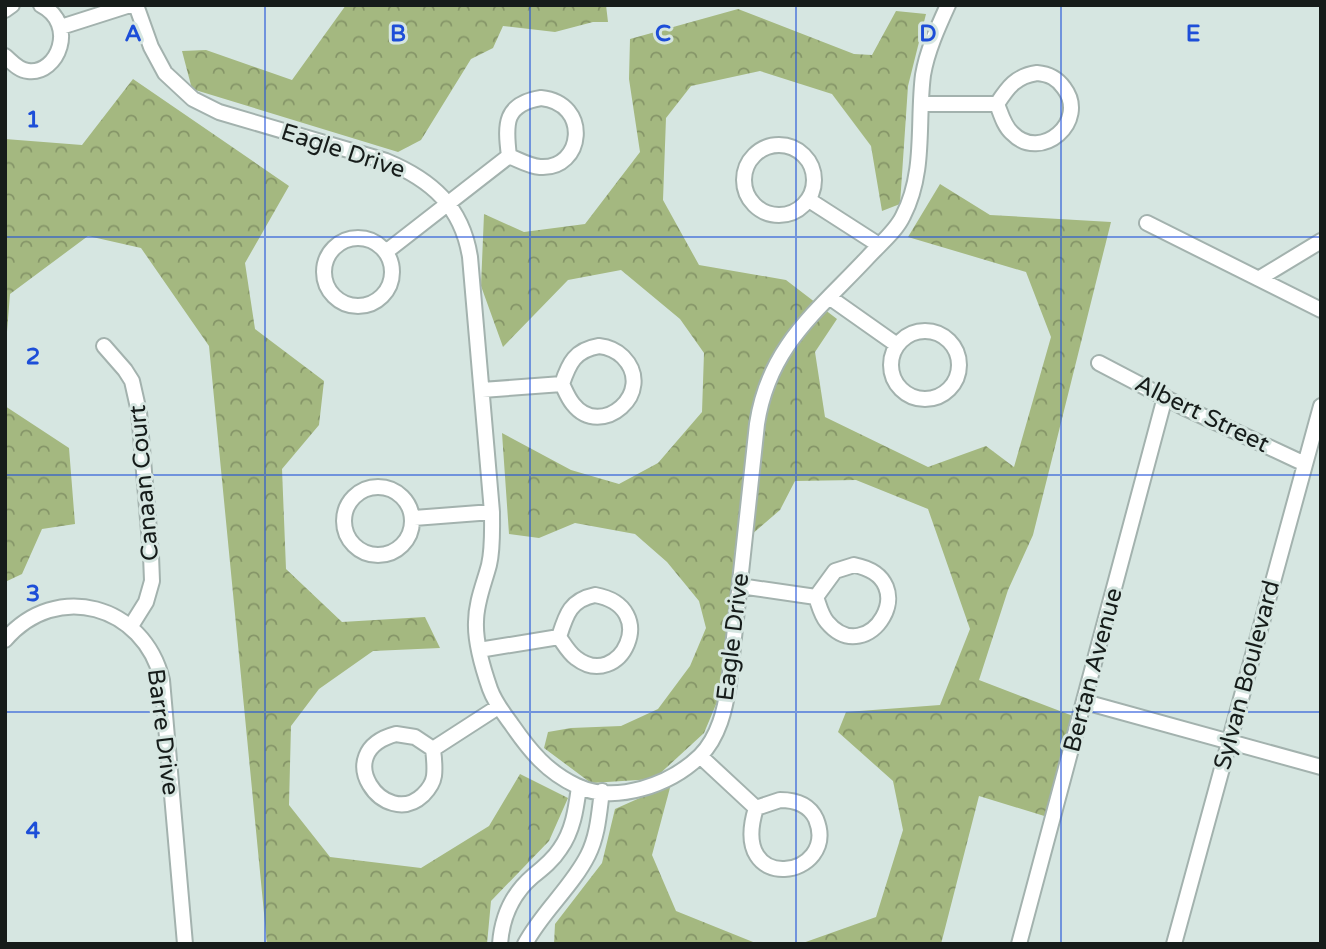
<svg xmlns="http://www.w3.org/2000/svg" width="1326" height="949" font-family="'Varela Round',sans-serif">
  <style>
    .forest { fill: url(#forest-crowns) }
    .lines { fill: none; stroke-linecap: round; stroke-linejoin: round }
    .minor-casing { stroke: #a3b2ae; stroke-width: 18 }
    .minor { stroke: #fff; stroke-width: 14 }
    .grid { fill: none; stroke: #1d4ed8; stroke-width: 2; stroke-opacity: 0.55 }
    .labels { text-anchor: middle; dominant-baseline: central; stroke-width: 6; stroke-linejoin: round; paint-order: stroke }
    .street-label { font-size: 24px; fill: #161c1a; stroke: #d6e6e1 }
    .grid-label { font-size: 23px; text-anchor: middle; font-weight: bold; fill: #1d4ed8; stroke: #d6e6e1; stroke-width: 6; stroke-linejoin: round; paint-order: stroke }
  </style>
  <defs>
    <pattern id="forest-crowns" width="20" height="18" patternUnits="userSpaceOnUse" patternTransform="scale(1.75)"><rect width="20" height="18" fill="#a4b880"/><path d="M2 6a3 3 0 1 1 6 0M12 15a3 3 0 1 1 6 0" fill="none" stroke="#859568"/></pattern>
  </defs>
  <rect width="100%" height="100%" fill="#d6e6e1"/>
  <path class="forest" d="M346,5H606L608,22H593L555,32L503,26L493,48L471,59L421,140L398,152L192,89L182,51L206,50L292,80Z
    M738,9L854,54L872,55L896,11L926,14L908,86L900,204L882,211L871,146L832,94L760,71L691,86L666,118L663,200L699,265L786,280L837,319L815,352L825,417L928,467L986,446L1014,467L1051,337L1026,272L908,237L940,184L990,215L1111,222L1033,535L1008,590L979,680L1081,719L1054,819L979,796L941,944H800L876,917L903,830L893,781L838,732L846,712L940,705L970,629L928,509L856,480L795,481L780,510L735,549L720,695L704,733L654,779L591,783L544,748L548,732L571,728L621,726L658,709L690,666L706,628L699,601L667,562L635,534L575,523L539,538L509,534L502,433L571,470L619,484L658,463L702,412L704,353L680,319L621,270L568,280L503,347L481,286L484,214L524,232L585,224L640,152L629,79L630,39Z
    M133,79L289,186L245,263L255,329L324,381L319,425L282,469L286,569L342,622L425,617L440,648L373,651L319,689L291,726L289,805L330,857L421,868L489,826L520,774L568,798L549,841L491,901L487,944H267L209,346L141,248L88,236L10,294L5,357V139L82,145Z
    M5,406L69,448L75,524L42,529L22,574L5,582Z
    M671,784L652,855L676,911L758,944H554L555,924L602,863L615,809Z"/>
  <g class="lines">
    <g class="minor-casing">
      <path id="minor" d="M136,5L151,47L165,73L193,99L219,112L386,161C432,180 462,207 470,257L492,512C492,530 493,548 489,565C484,584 476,602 476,622C475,644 483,669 490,689C495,703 504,714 512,725C530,751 547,772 577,786C616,804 670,785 700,756C719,737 725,709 729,684L757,424C769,345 818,311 869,256C880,244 896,231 903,216C926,172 917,122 923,75C927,51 938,27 948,5
        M5,10L12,5
        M61,27L130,5
        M5,56C12,62 18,70 28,71C58,75 78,24 41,5
        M1037,73C1049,74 1057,78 1064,88C1089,121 1041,163 1012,133C1004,126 1001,114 997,104C1008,87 1016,76 1037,73Z
        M541,98C591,103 584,170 540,167C529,166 519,160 509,156C505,124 504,104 541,98Z
        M922,104H997
        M744 180a35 35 0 1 1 70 0a35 35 0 1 1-70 0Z
        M809,200L879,245
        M1147,223L1321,310
        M324 272a34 34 0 1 1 68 0a34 34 0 1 1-68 0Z
        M387,251L509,156
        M1260,278L1321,241
        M829,297L897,345
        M891 365a34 34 0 1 1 68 0a34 34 0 1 1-68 0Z
        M104,346L125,370L132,381L139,412L151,555L152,581L146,602L131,626
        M599,346C608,347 617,351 623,357C657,392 601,440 573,404C568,398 565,390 562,384C569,363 575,350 599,346Z
        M1099,363L1183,407L1305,464
        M482,390L562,384
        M344 521a34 34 0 1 1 68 0a34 34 0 1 1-68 0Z
        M414,518L492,512
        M854,565C926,579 868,671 827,622C821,615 819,605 816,597L835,571Z
        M740,586L816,597
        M595,595C662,607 620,692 576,658C569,653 564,644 559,637C566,615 570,600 595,595Z
        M5,640C56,580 144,605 162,680L185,944
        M479,650L559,637
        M1085,702L1321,767
        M396,734L415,737L433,749C434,757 435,768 434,776C433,783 428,790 423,795C385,831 328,752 396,734Z
        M433,749L498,707
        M700,756L756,808
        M780,800C795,800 809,804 816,819C840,878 728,897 756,808Z
        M500,944C502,917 512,894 533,876C543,868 553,860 560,849C573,831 576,809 579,787
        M525,944C542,912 572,887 588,855C598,835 599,813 602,791
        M1019,944L1165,397
        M1174,944L1321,406"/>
    </g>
    <use href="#minor" class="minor"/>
  </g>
  <path class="grid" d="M265,5V944M530,5V944M796,5V944M1061,5V944M5,237H1321M5,475H1321M5,712H1321"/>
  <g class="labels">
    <g class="street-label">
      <text transform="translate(343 151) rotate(18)">Eagle Drive</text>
      <text transform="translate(1202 414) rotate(26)">Albert Street</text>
      <text transform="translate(144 483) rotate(-95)">Canaan Court</text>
      <text transform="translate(733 637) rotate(-83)">Eagle Drive</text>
      <text transform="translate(1093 670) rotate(-75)">Bertan Avenue</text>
      <text transform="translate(1247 675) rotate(-75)">Sylvan Boulevard</text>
      <text transform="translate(163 732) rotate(83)">Barre Drive</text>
    </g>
  </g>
  <g class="grid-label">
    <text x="133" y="41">A</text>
    <text x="398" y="41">B</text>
    <text x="663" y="41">C</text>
    <text x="928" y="41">D</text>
    <text x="1193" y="41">E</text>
    <text x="33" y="127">1</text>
    <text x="33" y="364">2</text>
    <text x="33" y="601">3</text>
    <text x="33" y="838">4</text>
  </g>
  <rect width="1326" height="949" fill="none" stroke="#161c1a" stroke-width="14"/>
</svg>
